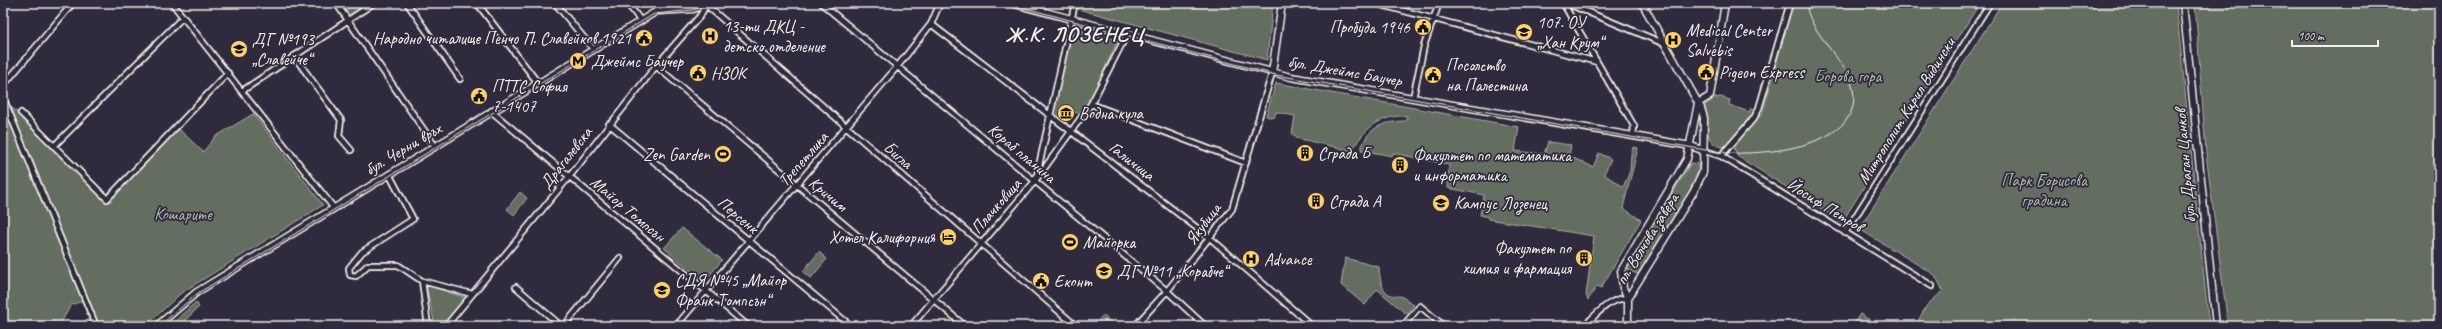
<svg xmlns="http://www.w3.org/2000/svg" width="2442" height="329" font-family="Caveat,sans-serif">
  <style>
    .green { fill: #646d61; stroke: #acafa4 }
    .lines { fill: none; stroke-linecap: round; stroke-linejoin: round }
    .street-casing { stroke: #f4f1e8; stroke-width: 8 }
    .secondary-casing { stroke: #f4f1e8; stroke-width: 9 }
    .street { stroke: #2f2a3d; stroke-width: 4.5 }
    .secondary { stroke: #2f2a3d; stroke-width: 6 }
    .tram { stroke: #f4f1e8; stroke-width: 1 }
    .labels { text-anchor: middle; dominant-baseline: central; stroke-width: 3.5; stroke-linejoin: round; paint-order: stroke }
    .poi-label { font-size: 17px; fill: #f4f1e8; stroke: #2f2a3d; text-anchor: start }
    .street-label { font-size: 17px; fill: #f4f1e8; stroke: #2f2a3d }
    .park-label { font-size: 17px; fill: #b3b6ab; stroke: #2f2a3d }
    .district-label { font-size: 21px; font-weight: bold; letter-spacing: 1px; fill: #f4f1e8; stroke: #2f2a3d }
  </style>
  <rect width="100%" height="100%" fill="#2f2a3d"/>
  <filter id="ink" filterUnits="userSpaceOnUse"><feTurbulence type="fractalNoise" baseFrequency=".025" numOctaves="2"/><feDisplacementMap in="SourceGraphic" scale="8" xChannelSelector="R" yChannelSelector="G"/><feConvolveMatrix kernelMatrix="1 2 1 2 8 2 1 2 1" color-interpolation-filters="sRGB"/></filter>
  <g filter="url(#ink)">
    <path class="green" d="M336,3H374L348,20Z
      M1080,3H1273L1267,60L1078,9Z
      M1793,3H1980L1842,222L1737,156L1734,147L1763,112Z
      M2002,3H2176L2209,326H1915L1927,305L1943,291L1935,275L1859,229Z
      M2195,3H2439V326H2228L2206,153Z
      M1072,28L1118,40L1089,103L1081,115L1075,112L1066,123L1053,112Z
      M1276,83L1519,127L1515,151L1544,154L1548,142L1571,145L1569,156L1593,167L1599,153L1611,159L1604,174L1623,187L1630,171L1631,154L1633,147L1638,148L1623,208L1641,220L1601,288L1597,286L1588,300L1586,295L1594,236L1488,219V217L1480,215L1484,195L1448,188L1449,165L1393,153L1392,156L1361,150C1366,128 1384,121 1406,121L1407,116C1381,115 1364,128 1352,151L1296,138V136L1292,134L1295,116L1276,112L1274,118L1266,116Z
      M1721,97L1730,100L1729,105L1749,112L1751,108L1755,111L1724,147C1703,145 1707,123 1704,106L1714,98Z
      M3,101L20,114L106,201L178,128L203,152L215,137L253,114L323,205L181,293L146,326H92L82,301L71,305L59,326H31L3,318Z
      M1691,163L1699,164L1695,182L1638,274L1631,272L1627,268L1630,261Z
      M520,192L527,198L514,215L507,209Z
      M682,228L722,260L704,282L664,248Z
      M819,252L827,259L811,278L803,271Z
      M1345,258L1379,267C1380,282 1382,298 1401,296L1414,305L1406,314L1377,289L1365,305L1341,285Z
      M426,285L467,298L442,326H435Z
      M196,302L199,307L179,326H169Z
      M1860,314L1879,326H1852Z
      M1103,315L1115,326H1094Z"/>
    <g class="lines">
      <g class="street-casing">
        <path id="street" d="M172,3L333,207
          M336,3L435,146
          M407,3L460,79
          M477,3L538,83
          M555,3L594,50
          M627,3L641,21
          M704,3L1076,326
          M821,3L1167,291L1205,326
          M1374,3L1597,62
          M1563,3L1634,126L1633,136
          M1566,3L1665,44
          M931,24L1210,238L1312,326
          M294,56L341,120L339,136L351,150
          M656,66L965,326
          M3,86L73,3
          M242,91L374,3
          M3,97L96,326
          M1413,98L1424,46L1439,3
          M1091,104L1246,163
          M491,111L748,326
          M21,113L107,199L228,73
          M609,124L851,326
          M54,146L183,17
          M1702,150L1721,156L1932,286
          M1721,156L1754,118L1759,108L1790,3
          M389,174L413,219L362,252L349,268L350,275L356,276L368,265H398L422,281L472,294
          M1036,179L1075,3
          M1845,233L1990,3
          M422,281L428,326
          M516,287L561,326
          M3,325L6,326
          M446,326L569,177L656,66L700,16L706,5
          M564,326L620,258
          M676,326L897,67L931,24L940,3
          M911,326L1035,181L1091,104L1127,34
          M1135,326L1167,291L1232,209L1272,73
          M1403,326L1420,306L1444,326
          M1584,326C1597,314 1609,298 1628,298"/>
      </g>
      <g class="secondary-casing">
        <path id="secondary" d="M1011,3L1291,77L1691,146L1702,150
          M2183,3L2216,326
          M659,11L693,9L709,3
          M1272,73L1282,3
          M1698,103L1710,96L1725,3
          M1628,298L1623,288L1621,271L1687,159L1698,103
          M157,326L197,292L670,3
          M1628,326V298L1694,191L1703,172L1704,118L1701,108L1642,3"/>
      </g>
      <use href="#street" class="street"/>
      <use href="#secondary" class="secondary"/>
      <path class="tram" d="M819,3L822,5
        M1006,3L1276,75L1717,152C1758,157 1873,148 1851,82C1844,60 1804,25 1807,3
        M159,326L198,293L654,14L693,10L711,3"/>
    </g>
  </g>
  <defs>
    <g id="civic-disc" transform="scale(0.9)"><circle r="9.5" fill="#ffd166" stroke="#2f2a3d"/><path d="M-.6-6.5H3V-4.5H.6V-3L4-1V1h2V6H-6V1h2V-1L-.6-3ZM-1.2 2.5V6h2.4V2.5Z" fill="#111"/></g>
    <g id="school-disc" transform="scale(0.9)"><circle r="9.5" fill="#ffd166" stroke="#2f2a3d"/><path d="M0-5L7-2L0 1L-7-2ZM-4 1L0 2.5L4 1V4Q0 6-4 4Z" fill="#111"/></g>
    <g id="hospital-disc" transform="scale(0.9)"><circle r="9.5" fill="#ffd166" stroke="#2f2a3d"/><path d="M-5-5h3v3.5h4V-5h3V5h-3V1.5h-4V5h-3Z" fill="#111"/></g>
    <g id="metro-disc" transform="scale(0.9)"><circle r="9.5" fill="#ffd166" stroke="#2f2a3d"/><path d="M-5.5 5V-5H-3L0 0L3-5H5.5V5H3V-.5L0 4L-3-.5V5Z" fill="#111"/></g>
    <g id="museum-disc" transform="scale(0.9)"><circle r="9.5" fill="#ffd166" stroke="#2f2a3d"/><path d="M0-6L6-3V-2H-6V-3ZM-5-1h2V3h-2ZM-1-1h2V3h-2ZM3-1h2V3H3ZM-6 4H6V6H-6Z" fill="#111"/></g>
    <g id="building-disc" transform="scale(0.9)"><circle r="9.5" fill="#ffd166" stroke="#2f2a3d"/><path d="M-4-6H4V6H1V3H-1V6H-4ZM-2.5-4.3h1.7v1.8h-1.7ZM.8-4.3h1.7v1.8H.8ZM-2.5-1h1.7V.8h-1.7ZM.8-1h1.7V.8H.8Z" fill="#111"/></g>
    <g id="stadium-disc" transform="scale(0.9)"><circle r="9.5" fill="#ffd166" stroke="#2f2a3d"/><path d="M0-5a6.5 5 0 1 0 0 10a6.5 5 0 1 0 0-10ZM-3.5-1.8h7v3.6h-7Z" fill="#111"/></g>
    <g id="university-disc" transform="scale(0.9)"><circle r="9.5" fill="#ffd166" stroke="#2f2a3d"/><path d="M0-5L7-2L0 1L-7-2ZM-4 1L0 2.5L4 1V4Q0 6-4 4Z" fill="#111"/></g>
    <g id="hotel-disc" transform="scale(0.9)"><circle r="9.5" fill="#ffd166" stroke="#2f2a3d"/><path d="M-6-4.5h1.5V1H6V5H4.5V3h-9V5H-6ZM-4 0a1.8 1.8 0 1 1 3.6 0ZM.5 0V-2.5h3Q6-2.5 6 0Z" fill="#111"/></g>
  </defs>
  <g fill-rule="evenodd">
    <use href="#civic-disc" x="1423" y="27"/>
    <use href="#school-disc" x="1524" y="32"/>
    <use href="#hospital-disc" x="710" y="36"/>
    <use href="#civic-disc" x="644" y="38"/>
    <use href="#hospital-disc" x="1673" y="40"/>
    <use href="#school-disc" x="239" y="49"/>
    <use href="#metro-disc" x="578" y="61"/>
    <use href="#civic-disc" x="1706" y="72"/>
    <use href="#civic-disc" x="698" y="73"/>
    <use href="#civic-disc" x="1433" y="75"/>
    <use href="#civic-disc" x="479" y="96"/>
    <use href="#museum-disc" x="1066" y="113"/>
    <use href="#building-disc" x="1305" y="153"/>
    <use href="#stadium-disc" x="723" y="154"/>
    <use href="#building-disc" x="1400" y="165"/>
    <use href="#building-disc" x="1316" y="201"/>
    <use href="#university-disc" x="1441" y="203"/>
    <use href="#hotel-disc" x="948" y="237"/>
    <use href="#stadium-disc" x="1070" y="242"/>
    <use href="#building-disc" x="1584" y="258"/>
    <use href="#hospital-disc" x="1251" y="259"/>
    <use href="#school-disc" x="1104" y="271"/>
    <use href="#civic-disc" x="1041" y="281"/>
    <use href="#school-disc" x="662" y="290"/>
  </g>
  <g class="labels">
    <g class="poi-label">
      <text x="1537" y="22">107. ОУ<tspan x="1537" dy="20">„Хан Крум“</tspan></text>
      <text x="723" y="26">13-ти ДКЦ -<tspan x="723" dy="20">детско отделение</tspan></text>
      <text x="1410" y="27" text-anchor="end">Пробуда 1946</text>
      <text x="1686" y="30">Medical Center<tspan x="1686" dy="20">Salvebis</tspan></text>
      <text x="631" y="38" text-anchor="end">Народно читалище Пенчо П. Славейков 1921</text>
      <text x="252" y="39">ДГ №193<tspan x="252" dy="20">„Славейче“</tspan></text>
      <text x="591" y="61">Джеймс Баучер</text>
      <text x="1446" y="65">Посолство<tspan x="1446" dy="20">на Палестина</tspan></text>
      <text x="1719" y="72">Pigeon Express</text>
      <text x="711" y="73">НЗОК</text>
      <text x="492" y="86">ПТТС София<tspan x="492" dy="20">7-1407</tspan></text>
      <text x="1079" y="113">Водна кула</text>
      <text x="1318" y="153">Сграда Б</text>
      <text x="710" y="154" text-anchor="end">Zen Garden</text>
      <text x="1413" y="155">Факултет по математика<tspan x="1413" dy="20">и информатика</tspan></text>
      <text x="1329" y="201">Сграда А</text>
      <text x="1454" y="203">Кампус Лозенец</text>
      <text x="935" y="237" text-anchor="end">Хотел Калифорния</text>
      <text x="1083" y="242">Майорка</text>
      <text x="1571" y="248" text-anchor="end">Факултет по<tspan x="1571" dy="20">химия и фармация</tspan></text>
      <text x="1264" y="259">Advance</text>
      <text x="1117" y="271">ДГ №11 „Корабче“</text>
      <text x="675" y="280">СДЯ №45 „Майор<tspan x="675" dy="20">Франк Томпсън“</tspan></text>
      <text x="1054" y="281">Еконт</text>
    </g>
    <g class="street-label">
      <text transform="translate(1345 71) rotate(10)">бул. Джеймс Баучер</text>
      <text transform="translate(1906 111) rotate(-58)">Митрополит Кирил Видински</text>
      <text transform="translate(403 149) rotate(-31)">бул. Черни връх</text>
      <text transform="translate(1022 153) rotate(40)">Кораб планина</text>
      <text transform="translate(898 155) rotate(41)">Бигла</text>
      <text transform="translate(566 158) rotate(-52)">Драгалевска</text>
      <text transform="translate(803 159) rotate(-49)">Трепетлика</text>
      <text transform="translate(1132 161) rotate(38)">Галичица</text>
      <text transform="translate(2185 166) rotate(-95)">бул. Драган Цанков</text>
      <text transform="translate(828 194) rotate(40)">Кричим</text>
      <text transform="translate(1825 205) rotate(32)">Йосиф Петров</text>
      <text transform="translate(996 206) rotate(-49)">Плачковица</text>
      <text transform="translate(628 209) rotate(40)">Майор Томпсън</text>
      <text transform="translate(738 215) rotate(40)">Персенк</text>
      <text transform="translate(1203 224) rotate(-53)">Якубица</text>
      <text transform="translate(1647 239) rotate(-58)">пл. Велчова завера</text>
    </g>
    <g class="park-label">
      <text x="1848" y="76">Борова гора</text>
      <text x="2044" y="180">Парк Борисова<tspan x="2044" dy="20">градина</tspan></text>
      <text x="183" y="214">Кошарите</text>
    </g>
    <g class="district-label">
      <text x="1075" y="34">Ж.К. ЛОЗЕНЕЦ</text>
    </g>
  </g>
  <rect width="2442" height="329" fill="none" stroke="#2f2a3d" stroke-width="16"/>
  <rect x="8" y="8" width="2426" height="313" fill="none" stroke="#f4f1e8" stroke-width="1.5" filter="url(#ink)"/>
  <path d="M2292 40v6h86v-6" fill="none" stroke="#f4f1e8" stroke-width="2"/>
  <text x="2298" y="40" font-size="12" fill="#f4f1e8" stroke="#2f2a3d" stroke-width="3" paint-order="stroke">100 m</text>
</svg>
